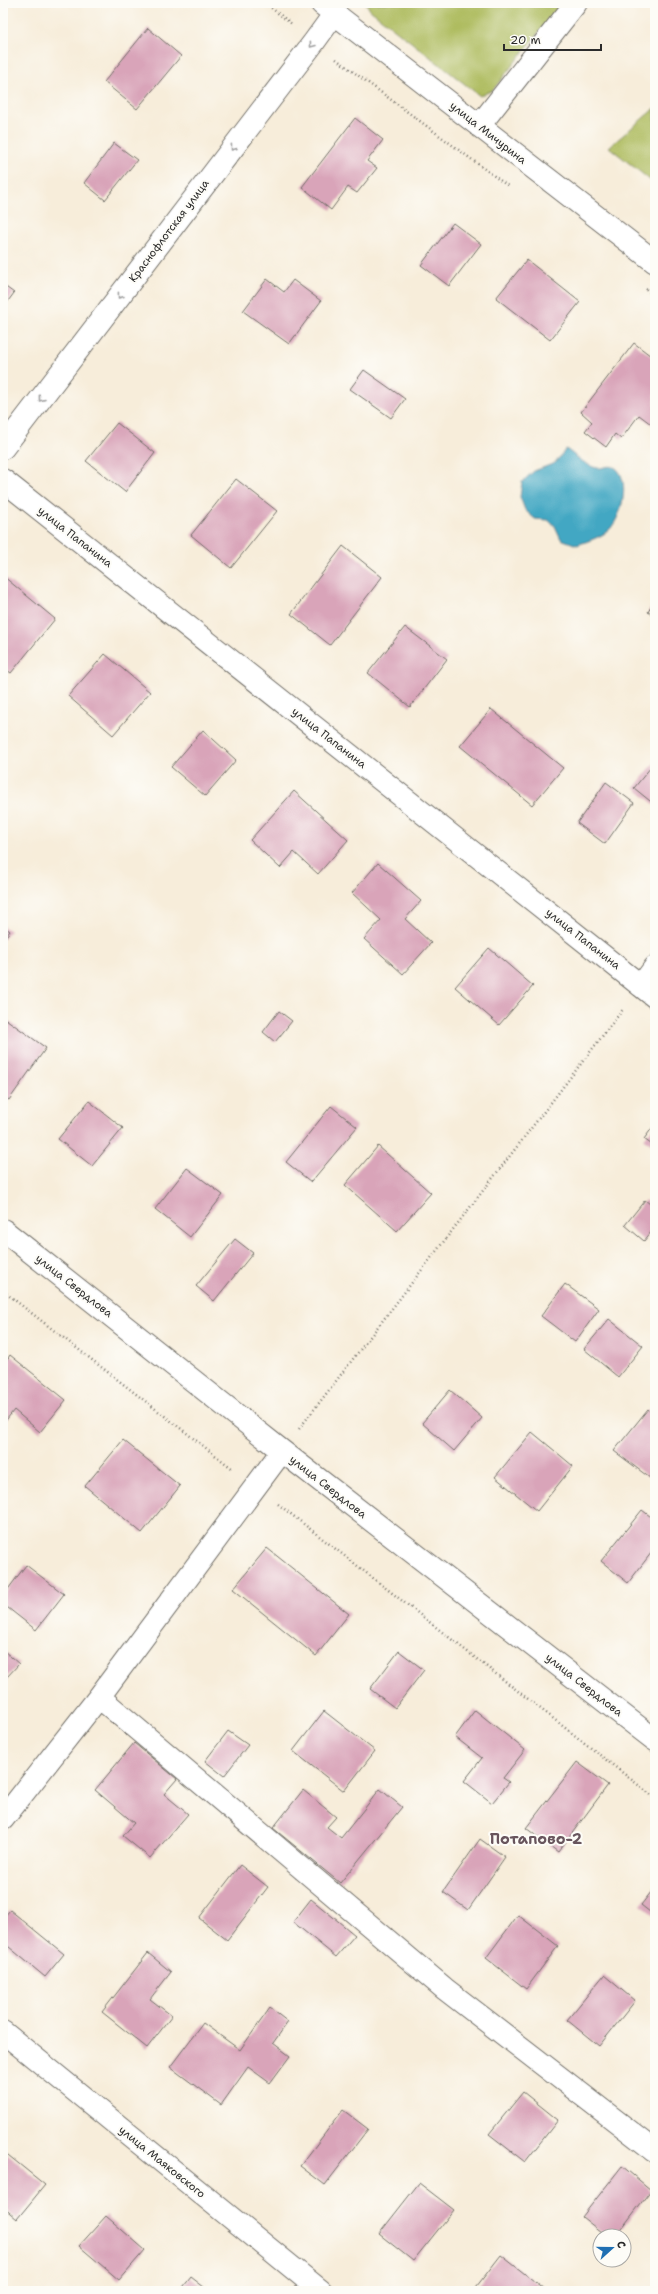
<svg xmlns="http://www.w3.org/2000/svg" width="658" height="2294" font-family="'Shantell Sans',sans-serif">
  <style>
    .green { fill: #aebc5f; stroke: #6c7445 }
    .water { fill: #43a7c3; stroke: #376977 }
    .building { fill: #d9a4b9 }
    .lines { fill: none; stroke-linecap: round; stroke-linejoin: round }
    .minor-casing { stroke: #726f68; stroke-width: 24 }
    .path { stroke: #726f68; stroke-width: 2.5; stroke-dasharray: 1 3; stroke-linecap: butt }
    .minor { stroke: #fff; stroke-width: 22 }
    .oneway { stroke: #a0a0a0 }
    .labels { text-anchor: middle; dominant-baseline: central; stroke-width: 4; stroke-linejoin: round; paint-order: stroke }
    .street-label { font-size: 11px; fill: #2b2b2b; stroke: #fdfcf7 }
    .district-label { font-size: 15px; font-weight: bold; fill: #68555d; stroke: #fdfcf7 }
  </style>
  <rect width="100%" height="100%" fill="#fdfcf7"/>
  <filter id="ink" filterUnits="userSpaceOnUse"><feTurbulence type="fractalNoise" baseFrequency=".025" numOctaves="2"/><feDisplacementMap in="SourceGraphic" scale="8" xChannelSelector="R" yChannelSelector="G"/><feConvolveMatrix kernelMatrix="1 2 1 2 8 2 1 2 1" color-interpolation-filters="sRGB"/></filter>
  <filter id="wash" filterUnits="userSpaceOnUse"><feTurbulence type="fractalNoise" baseFrequency=".012" numOctaves="4" result="noise"/><feDisplacementMap in="SourceGraphic" scale="16" xChannelSelector="R" yChannelSelector="G"/><feGaussianBlur stdDeviation="0.9" result="paint"/><feColorMatrix in="noise" values="0 0 0 0 0 0 0 0 0 0 0 0 0 0 0 0 0 1.4 0 .05"/><feComposite in="paint" operator="in"/></filter>
  <g filter="url(#wash)">
    <rect width="100%" height="100%" fill="#f7edda"/>
    <path class="green" d="M366,3H562L493,90L480,96L370,10Z
      M655,108V184L609,147Z"/>
    <path class="water" d="M566,449C575,455 586,466 597,468C604,469 610,463 617,469C630,482 622,516 610,529C602,537 588,541 577,545L561,539L555,526L548,520L535,519L525,510L520,497L522,482L534,471L555,463Z"/>
    <g id="blocks">
      <path class="building" d="M148,28L181,56L137,109L104,82Z
        M355,118L383,140L367,161L377,168L357,193L348,187L331,210L302,187Z
        M114,143L137,160L105,200L84,183Z
        M453,223L481,244L449,286L421,265Z
        M527,260L580,302L550,340L496,298Z
        M267,279L284,292L293,280L321,301L289,344L243,311Z
        M3,285L14,293L3,308Z
        M634,343L655,359V427L639,415L621,439L615,434L606,447L585,431L592,422L581,412Z
        M364,370L405,399L391,418L350,389Z
        M117,423L155,453L125,492L86,461Z
        M236,479L277,511L231,568L191,535Z
        M343,546L382,577L330,645L291,614Z
        M3,576L55,619L11,673L3,667Z
        M655,600V616L648,612Z
        M405,627L447,659L410,707L368,673Z
        M105,654L150,692L113,735L68,696Z
        M491,709L563,768L532,805L460,746Z
        M203,730L236,760L205,796L171,767Z
        M655,762V805L634,788Z
        M606,782L634,803L605,844L577,823Z
        M294,791L348,840L318,874L294,852L280,868L250,840Z
        M378,863L421,901L405,919L431,943L403,974L364,939L381,920L352,893Z
        M3,926L10,931L3,940Z
        M489,948L533,986L499,1025L455,987Z
        M279,1011L292,1021L275,1042L263,1032Z
        M3,1017L46,1048L9,1100L3,1096Z
        M89,1101L123,1128L92,1166L58,1139Z
        M331,1106L357,1127L311,1182L286,1162Z
        M655,1124V1147L644,1139Z
        M378,1146L431,1193L397,1231L345,1185Z
        M187,1168L223,1195L190,1237L155,1209Z
        M645,1200L655,1208V1227L644,1241L625,1225Z
        M235,1239L253,1253L214,1301L196,1286Z
        M565,1284L599,1309L575,1342L541,1316Z
        M609,1319L643,1346L618,1377L584,1349Z
        M10,1355L66,1400L40,1432L14,1410L3,1424V1365Z
        M450,1390L482,1418L454,1451L422,1423Z
        M648,1409L655,1416V1472L650,1478L614,1451Z
        M532,1432L573,1466L537,1511L495,1477Z
        M123,1440L180,1486L142,1533L85,1486Z
        M642,1510L655,1520V1548L628,1583L601,1561Z
        M267,1548L349,1614L316,1656L233,1589Z
        M26,1565L64,1594L36,1630L3,1604V1596Z
        M3,1650L19,1664L6,1678L3,1675Z
        M399,1651L424,1670L395,1708L370,1689Z
        M475,1710L525,1750L503,1778L509,1782L492,1803L464,1781L482,1758L455,1737Z
        M324,1711L375,1751L344,1791L293,1751Z
        M228,1731L248,1745L224,1776L205,1761Z
        M134,1743L177,1779L164,1794L188,1814L150,1858L123,1836L134,1823L95,1790Z
        M577,1762L608,1785L558,1852L526,1828Z
        M380,1789L402,1807L340,1883L273,1828L303,1790L336,1817L327,1827L341,1838Z
        M480,1839L505,1857L468,1910L443,1892Z
        M240,1865L268,1887L227,1940L199,1918Z
        M655,1887V1916L641,1905Z
        M311,1899L355,1935L336,1957L293,1922Z
        M10,1910L64,1954L45,1977L3,1942V1918Z
        M518,1915L558,1946L526,1989L486,1958Z
        M148,1953L171,1972L150,1999L172,2016L147,2048L102,2012Z
        M604,1975L635,2001L599,2046L567,2020Z
        M270,2008L288,2022L273,2043L290,2056L270,2083L248,2067L221,2105L170,2067L203,2023L240,2050Z
        M523,2092L558,2120L525,2162L489,2134Z
        M343,2110L368,2129L325,2185L300,2166Z
        M3,2151L45,2185L17,2219L3,2207Z
        M622,2166L651,2190L616,2236H606L582,2217Z
        M419,2183L454,2210L413,2261L379,2234Z
        M106,2216L145,2250L119,2280L79,2246Z
        M501,2255L544,2289L543,2291H473Z
        M191,2277L209,2291H180Z"/>
    </g>
  </g>
  <g filter="url(#ink)">
    <use href="#blocks" fill-opacity="0" stroke="#726f68" stroke-width="1"/>
    <g class="lines">
      <g class="minor-casing">
        <path id="minor" d="M322,4L655,262
          M479,126L576,3
          M3,448L314,42L335,13L334,3
          M3,480L655,997
          M641,986L655,967
          M3,1230L282,1451L655,1740
          M99,1697L445,1989L655,2151
          M3,1819L99,1697L282,1451
          M3,2032L321,2291"/>
      </g>
      <path class="path" d="M265,3L293,25
        M336,59L509,187
        M646,289L655,296
        M3,1291L233,1469
        M299,1429L624,1008
        M278,1504L655,1798"/>
      <use href="#minor" class="minor"/>
    </g>
    <defs><path id="oneway-chevron" d="M-2-3.5L2.5 0L-2 3.5" fill="none" stroke-width="1.6" stroke-linecap="round" stroke-linejoin="round"/></defs>
    <g class="oneway">
      <use href="#oneway-chevron" transform="translate(312 45) rotate(127)"/>
      <use href="#oneway-chevron" transform="translate(233 148) rotate(127)"/>
      <use href="#oneway-chevron" transform="translate(120 296) rotate(127)"/>
      <use href="#oneway-chevron" transform="translate(41 399) rotate(127)"/>
    </g>
  </g>
  <g class="labels">
    <g class="street-label">
      <text transform="translate(488 133) rotate(38)">улица Мичурина</text>
      <text transform="translate(169 231) rotate(-53)">Краснофлотская улица</text>
      <text transform="translate(75 537) rotate(38)">улица Папанина</text>
      <text transform="translate(329 738) rotate(38)">улица Папанина</text>
      <text transform="translate(583 939) rotate(38)">улица Папанина</text>
      <text transform="translate(74 1286) rotate(38)">улица Свердлова</text>
      <text transform="translate(328 1487) rotate(38)">улица Свердлова</text>
      <text transform="translate(584 1685) rotate(38)">улица Свердлова</text>
      <text transform="translate(162 2162) rotate(39)">улица Маяковского</text>
    </g>
    <g class="district-label">
      <text x="536" y="1839">Потапово-2</text>
    </g>
  </g>
  <rect width="658" height="2294" fill="none" stroke="#fdfcf7" stroke-width="16"/>
  <g transform="translate(612 2248) rotate(69)"><circle r="19" fill="#fdfcf7" stroke="#a9a8a5"/>
  <path d="M0-3L7 15L0 10L-7 15Z" fill="#1f6fb2"/>
  <text y="-6" font-size="11" font-weight="bold" text-anchor="middle" fill="#2b2b2b">С</text>
  </g>
  <path d="M504 44v6h97v-6" fill="none" stroke="#2b2b2b" stroke-width="2"/>
  <text x="510" y="44" font-size="12" fill="#2b2b2b" stroke="#fdfcf7" stroke-width="3" paint-order="stroke">20 m</text>
</svg>
